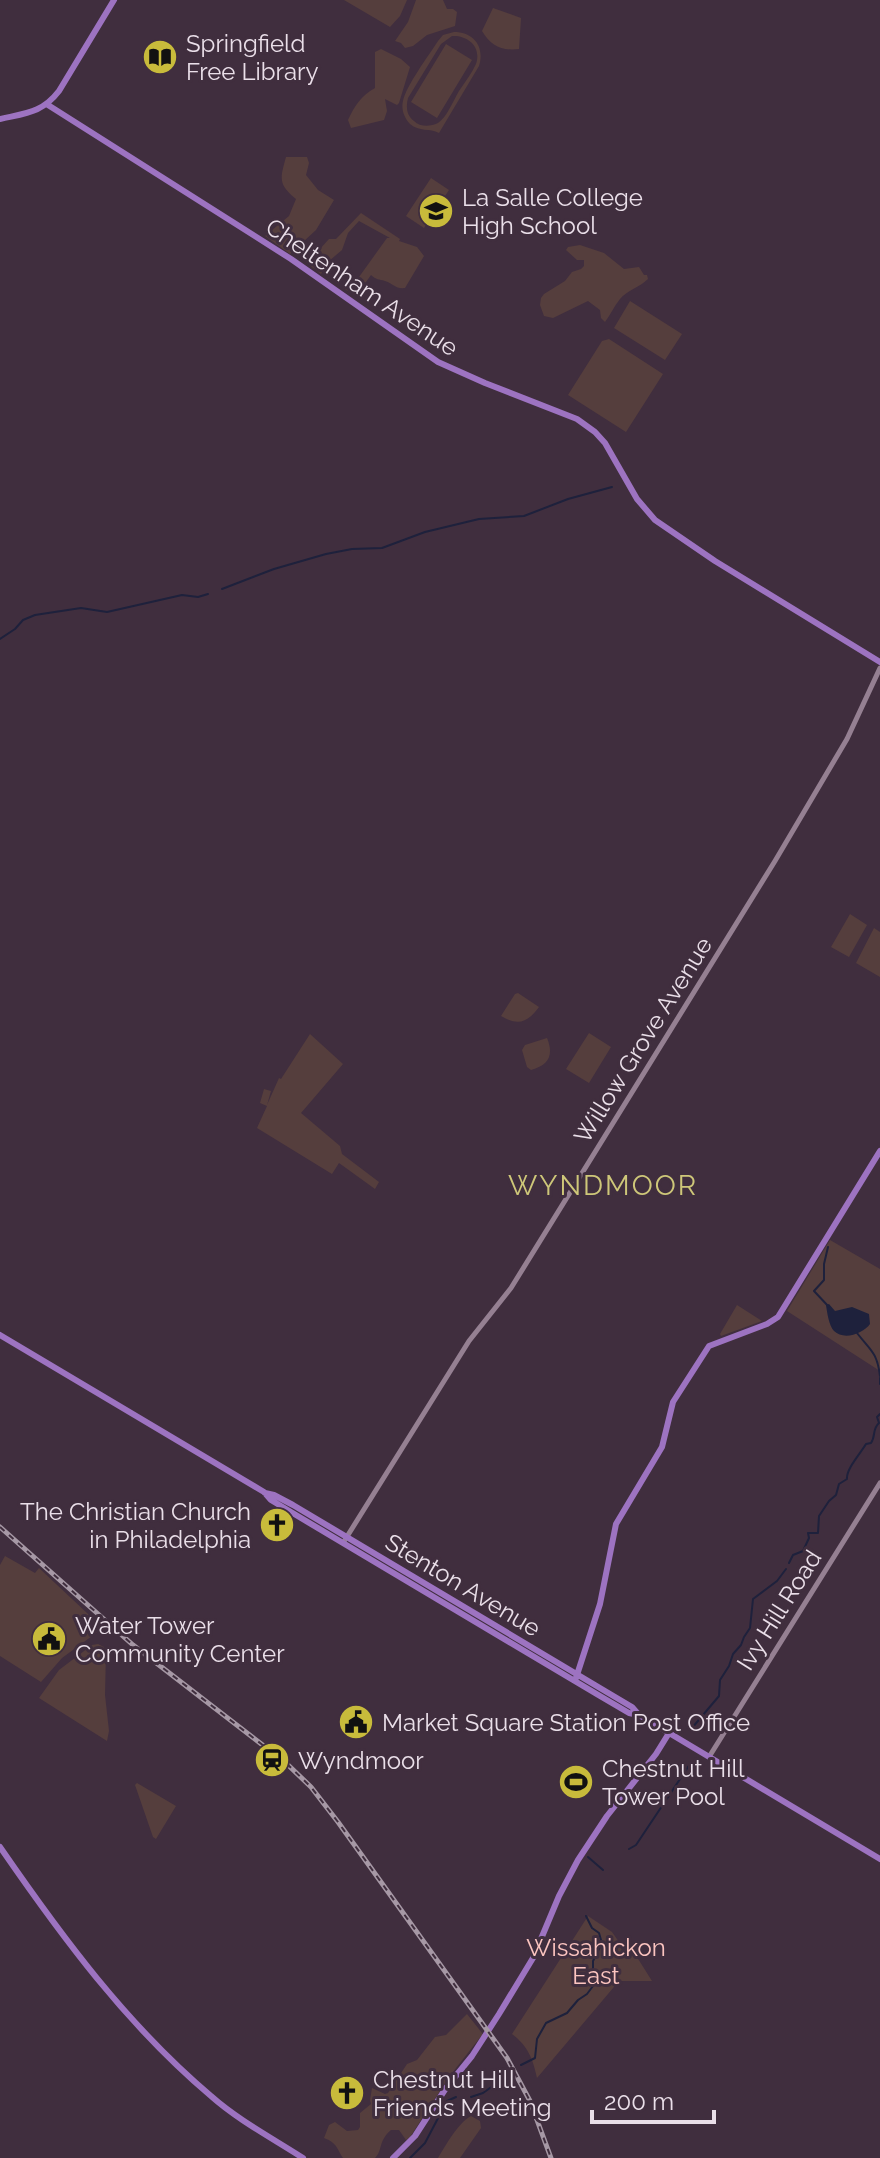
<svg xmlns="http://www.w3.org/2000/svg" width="880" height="2158" font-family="Raleway,sans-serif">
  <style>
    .green { fill: #553e3d; fill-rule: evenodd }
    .water { fill: #1e213c }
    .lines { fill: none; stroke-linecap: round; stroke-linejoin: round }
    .stream { stroke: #1e213c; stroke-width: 2 }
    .minor { stroke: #958092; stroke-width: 5 }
    .major { stroke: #9d73c1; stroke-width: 6 }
    .rail-casing { stroke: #a698a5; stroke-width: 5 }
    .rail { stroke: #402e3e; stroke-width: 2; stroke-dasharray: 6; stroke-linecap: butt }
    .labels { text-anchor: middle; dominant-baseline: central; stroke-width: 6; stroke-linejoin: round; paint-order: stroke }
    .poi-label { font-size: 24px; fill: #eadfe9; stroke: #402e3e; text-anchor: start }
    .street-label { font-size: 24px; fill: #eadfe9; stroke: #402e3e }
    .park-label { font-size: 24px; fill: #fcc5c0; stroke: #402e3e }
    .quarter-label { font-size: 28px; letter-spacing: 2px; fill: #cec779; stroke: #402e3e }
  </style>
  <rect width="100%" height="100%" fill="#402e3e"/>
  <path class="green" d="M344,0H407L400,16L390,27Z
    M416,0H443L447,9H453L457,12L455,26L427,35L413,46L405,48L401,43L395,41L408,22Z
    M493,8L521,18L519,49C501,51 491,46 482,31Z
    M454,32C474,32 485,47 479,66L439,133C430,128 419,132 410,124C404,118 401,109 403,101C406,86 429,55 438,41L443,35ZM452,36C467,35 482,46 476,64C472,73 465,82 459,91C453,101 447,117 438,123C430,127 420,127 414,121C406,115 406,106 408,98L441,44Z
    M446,44L472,60L437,118L411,102Z
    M381,49L401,59L410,67L399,103L397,105L385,99L387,111L384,120L351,128L348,120C355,105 361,96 375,88V52Z
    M286,157H307L309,163L306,175L318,190L334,200L316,230L290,254L265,236L289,216L296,199C278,184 280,179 286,157Z
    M431,178L449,190L424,228L406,216Z
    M361,213L400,239L399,241L417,247L424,256L405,288C395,289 394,284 385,281C379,279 376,280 371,275L356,296L343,288L359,277L387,238H390L359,221L348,233L342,250L329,261L321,274L303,260L304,251L312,246L319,250L329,239H336Z
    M580,245L604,253L624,269L639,267L644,275H647L648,279C640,287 626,291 620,299C614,306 611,314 605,322L601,318L600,310L588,301L553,318L544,316L540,305L541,298L544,294L565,281L572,272L581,269L584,266V260H577L566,250L568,247Z
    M630,301L682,334L665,360L614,328Z
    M609,339L663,374L626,432L568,395L602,341Z
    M850,914L867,925L849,957L831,947Z
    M874,928L880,932V977L856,963Z
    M518,993L539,1007C527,1023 518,1026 501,1016L515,994Z
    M589,1033L611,1047L589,1083L566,1069Z
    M310,1034L343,1064L301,1113L340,1146L342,1154L379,1182L375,1189L339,1163L332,1174L257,1128L267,1106L260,1103L264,1089L271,1091L267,1105L279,1078L281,1079Z
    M547,1038C554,1055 549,1065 531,1070L527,1067L522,1050L525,1045Z
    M830,1240L880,1269V1371L787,1311Z
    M737,1305L762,1321L721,1336L720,1334Z
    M5,1556L35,1573L39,1568L103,1628L62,1658L41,1682L0,1656V1565Z
    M98,1644L104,1647L106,1652L105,1695L109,1731L107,1741L39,1698L59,1670L92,1645Z
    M137,1783L176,1806L156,1839L153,1837L135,1785Z
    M588,1916L612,1932L619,1942L635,1954L652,1981H619L537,2078C533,2059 528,2046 512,2034Z
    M467,2014L482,2033V2035L449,2077L410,2137L406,2140L399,2130H391C378,2141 383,2150 375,2158H343C336,2147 337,2143 324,2138L329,2125L335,2122L347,2131L358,2130L360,2127V2113L371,2104L370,2100L372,2088L385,2094L388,2093L407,2064L417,2060L435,2037L446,2035Z
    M471,2116L480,2121L481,2128L460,2158H438C446,2145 458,2123 471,2116Z"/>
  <path class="water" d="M829,1304L835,1311L852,1307L869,1314L870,1324C864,1333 844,1341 834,1331C829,1326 827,1312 826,1305Z"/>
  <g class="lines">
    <path class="stream" d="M222,589L274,569L326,554L352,549L382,548L425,532L479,519L524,516L568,499L612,487
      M0,639L15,629L23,620L35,615L81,608L107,612L182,595L198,597L208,594
      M828,1247L824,1264V1280L814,1291L829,1307
      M857,1333C871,1351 877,1352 880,1376
      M880,1378V1384
      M789,1563L793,1555L803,1551L809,1538L808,1533H818L819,1516L829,1501L836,1495L839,1484L847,1479C846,1469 860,1454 866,1444L871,1443C876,1436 872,1429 879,1423L877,1417L880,1414
      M692,1728L719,1696L720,1680L729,1666L733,1654L741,1645L744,1637L750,1628L753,1599L777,1581L786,1569
      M629,1849L636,1845L690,1764
      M588,1857L603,1870
      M521,2065L535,2058L537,2039L546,2023L567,2013L578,2000L587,1994L593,1986V1961L600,1947L601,1940L599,1933L592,1928L586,1916
      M471,2097L483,2093L501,2080
      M410,2158L425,2143L447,2101L456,2097"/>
    <path class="minor" d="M343,1543L469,1341L511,1288L775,861L847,739L880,668
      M709,1757L880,1483"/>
    <path class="major" d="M48,105L291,259L438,362L485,383L577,419L595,432L605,443L637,499L655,520L715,561L880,662
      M0,119C26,113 42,113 59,91L114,0
      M0,1335L264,1492L271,1500L296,1515L600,1696L629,1713L639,1715L880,1859
      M265,1493L274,1495L293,1505L605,1691L632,1707L639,1715
      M575,1681L600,1604L616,1524L662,1447L673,1402L709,1346L767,1324L778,1317L880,1151
      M0,1847C62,1937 127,2025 211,2096C238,2120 272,2138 303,2158
      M393,2158L415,2136L446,2088L472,2056L499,2014L533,1958L559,1896L578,1860L607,1816L656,1754L669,1733"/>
    <g class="rail-casing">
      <path id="rail" d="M0,1527L133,1645L286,1763L311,1787L338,1822L507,2058L530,2101L551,2158"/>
    </g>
    <use href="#rail" class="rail"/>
  </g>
  <defs>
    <g id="library-disc" transform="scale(1.8)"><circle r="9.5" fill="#c8bb3b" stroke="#402e3e"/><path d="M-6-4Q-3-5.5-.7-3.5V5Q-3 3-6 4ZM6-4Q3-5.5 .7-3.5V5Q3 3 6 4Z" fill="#111"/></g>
    <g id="school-disc" transform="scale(1.8)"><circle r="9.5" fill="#c8bb3b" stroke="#402e3e"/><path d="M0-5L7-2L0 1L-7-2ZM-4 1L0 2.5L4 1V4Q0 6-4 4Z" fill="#111"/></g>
    <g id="church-disc" transform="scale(1.8)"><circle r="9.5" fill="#c8bb3b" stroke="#402e3e"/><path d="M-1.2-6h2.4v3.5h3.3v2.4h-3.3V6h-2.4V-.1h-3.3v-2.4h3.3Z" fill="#111"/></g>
    <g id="civic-disc" transform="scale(1.8)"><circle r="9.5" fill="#c8bb3b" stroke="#402e3e"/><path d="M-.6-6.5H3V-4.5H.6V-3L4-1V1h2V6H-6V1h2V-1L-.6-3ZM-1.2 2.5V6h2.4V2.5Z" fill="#111"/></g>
    <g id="station-disc" transform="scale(1.8)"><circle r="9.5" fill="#c8bb3b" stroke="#402e3e"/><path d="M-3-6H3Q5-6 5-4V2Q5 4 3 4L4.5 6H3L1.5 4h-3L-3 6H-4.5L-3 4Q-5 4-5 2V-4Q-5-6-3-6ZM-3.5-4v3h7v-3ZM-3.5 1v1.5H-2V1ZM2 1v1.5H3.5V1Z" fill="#111"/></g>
    <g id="stadium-disc" transform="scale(1.8)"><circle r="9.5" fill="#c8bb3b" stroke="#402e3e"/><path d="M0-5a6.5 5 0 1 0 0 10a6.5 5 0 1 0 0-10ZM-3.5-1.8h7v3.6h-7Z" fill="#111"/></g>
  </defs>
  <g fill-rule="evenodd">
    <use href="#library-disc" x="160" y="57"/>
    <use href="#school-disc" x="436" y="211"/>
    <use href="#church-disc" x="277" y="1525"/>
    <use href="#civic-disc" x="49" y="1639"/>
    <use href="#civic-disc" x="356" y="1722"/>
    <use href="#station-disc" x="272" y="1760"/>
    <use href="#stadium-disc" x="576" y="1782"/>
    <use href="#church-disc" x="347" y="2093"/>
  </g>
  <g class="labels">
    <g class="poi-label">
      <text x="186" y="43">Springfield<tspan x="186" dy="28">Free Library</tspan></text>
      <text x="462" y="197">La Salle College<tspan x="462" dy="28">High School</tspan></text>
      <text x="251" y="1511" text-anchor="end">The Christian Church<tspan x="251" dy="28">in Philadelphia</tspan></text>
      <text x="75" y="1625">Water Tower<tspan x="75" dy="28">Community Center</tspan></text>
      <text x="382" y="1722">Market Square Station Post Office</text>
      <text x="298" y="1760">Wyndmoor</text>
      <text x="602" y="1768">Chestnut Hill<tspan x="602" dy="28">Tower Pool</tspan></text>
      <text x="373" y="2079">Chestnut Hill<tspan x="373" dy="28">Friends Meeting</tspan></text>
    </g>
    <g class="street-label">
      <text transform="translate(362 287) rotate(34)">Cheltenham Avenue</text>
      <text transform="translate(643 1040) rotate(-58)">Willow Grove Avenue</text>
      <text transform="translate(463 1585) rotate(31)">Stenton Avenue</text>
      <text transform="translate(779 1610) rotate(-58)">Ivy Hill Road</text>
    </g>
    <g class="park-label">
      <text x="596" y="1947">Wissahickon<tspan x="596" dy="28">East</tspan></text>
    </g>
    <g class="quarter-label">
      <text x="603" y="1185">WYNDMOOR</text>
    </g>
  </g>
  <path d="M592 2110v12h122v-12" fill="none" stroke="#eadfe9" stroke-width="4"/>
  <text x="604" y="2110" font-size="24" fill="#eadfe9" stroke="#402e3e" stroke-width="6" paint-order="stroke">200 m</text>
</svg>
